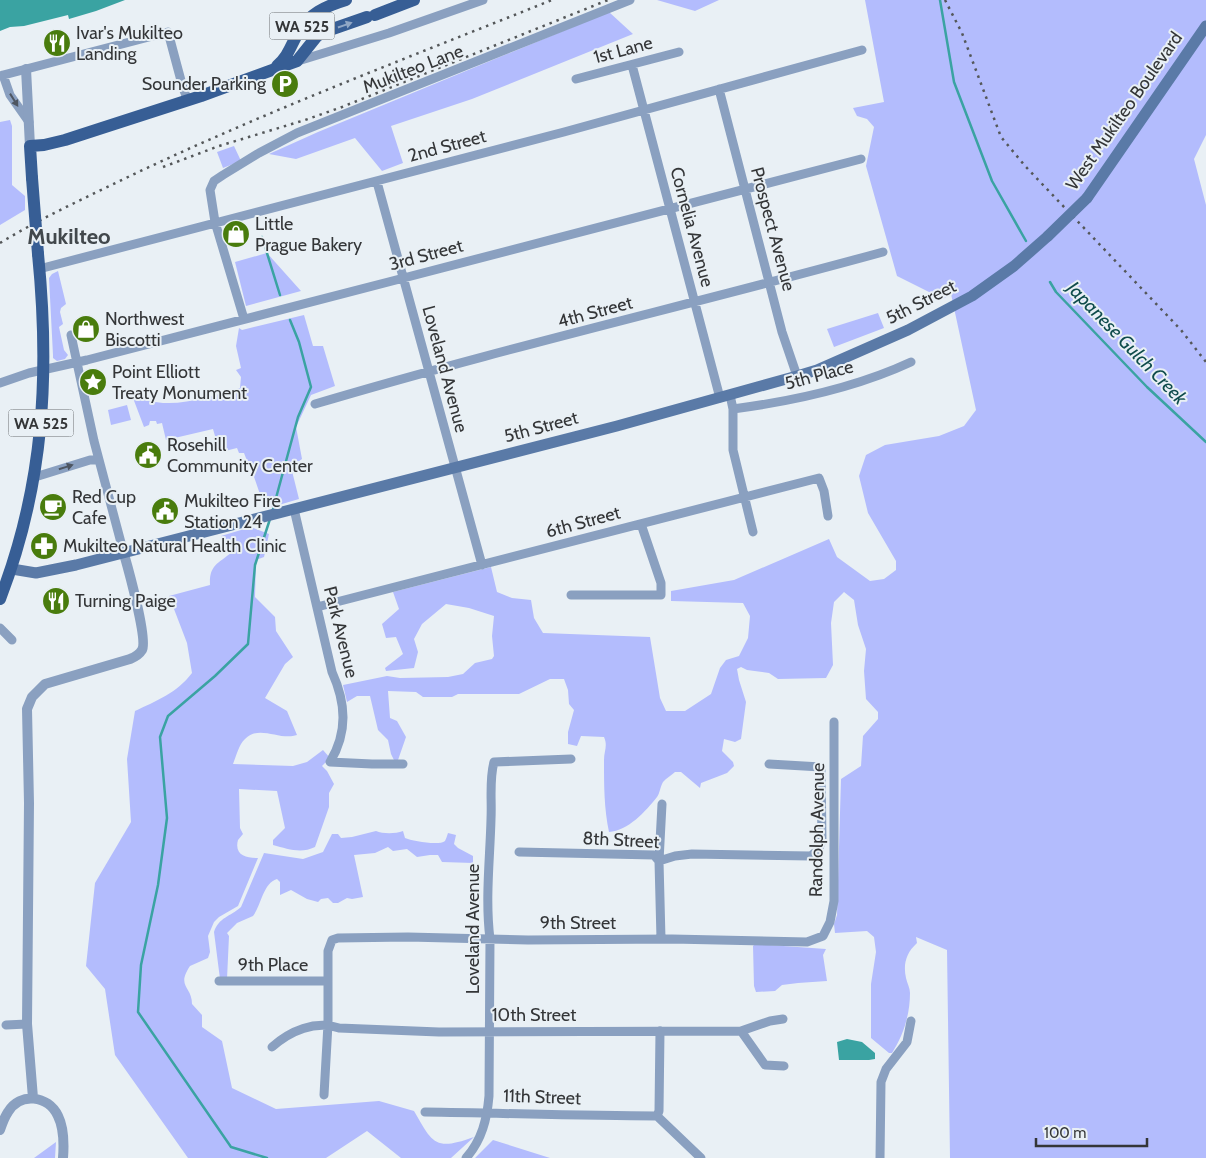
<svg xmlns="http://www.w3.org/2000/svg" width="1206" height="1158" font-family="Cabin,sans-serif">
  <style>
    .green { fill: #b3bcfd }
    .water { fill: #3aa3a2 }
    .lines { fill: none; stroke-linecap: round; stroke-linejoin: round }
    .stream { stroke: #3aa3a2; stroke-width: 2.5 }
    .minor { stroke: #8aa0c0; stroke-width: 9 }
    .tertiary { stroke: #8aa0c0; stroke-width: 10 }
    .secondary { stroke: #5a7aa7; stroke-width: 11 }
    .primary { stroke: #375e95; stroke-width: 12 }
    .rail { stroke: #545759; stroke-width: 2.5; stroke-dasharray: 2.5 5; stroke-linecap: butt }
    .secondary-bridge { stroke: #5a7aa7; stroke-width: 11 }
    .primary-bridge { stroke: #375e95; stroke-width: 12 }
    .oneway { fill: #90a7c5 }
    .oneway2 { fill: #4e5661 }
    .labels { text-anchor: middle; dominant-baseline: central; stroke-width: 4; stroke-linejoin: round; paint-order: stroke }
    .shield { fill: #e9f0f5; stroke: #6a6e71; stroke-width: 1 }
    .shield-label { font-size: 16px; font-weight: bold; fill: #343638 }
    .poi-label { font-size: 18px; fill: #343638; stroke: #e9f0f5; text-anchor: start }
    .street-label { font-size: 18px; fill: #343638; stroke: #e9f0f5 }
    .water-label { font-size: 19px; font-style: italic; fill: #0f4c4c; stroke: #e9f0f5 }
    .district-label { font-size: 22px; font-weight: bold; fill: #42484c; stroke: #e9f0f5 }
  </style>
  <rect width="100%" height="100%" fill="#e9f0f5"/>
  <path class="green" d="M657,0H719L695,11Z
    M865,0H1206V135L1194,159L1206,205V1158H950L947,950L916,937L917,943C906,953 903,964 906,978C907,983 910,988 910,993C910,1015 903,1036 892,1053H889L871,1038V984L876,952L874,937L867,931L835,933L834,924L837,915L841,779L861,766L863,736L878,719V712L866,699L864,671L866,649L858,625L854,600L844,592L834,602L831,623L833,665L826,678L778,679L769,673L747,670L741,667L737,669L739,680L746,702L741,739L735,742L724,739L722,751L733,762L734,766L727,773L701,783L700,788L681,772H675C672,775 666,778 663,782C660,787 660,793 657,797C646,811 628,831 609,832C604,808 604,785 604,760C604,751 608,746 604,737L581,736L577,746L568,744V732L574,710L569,704L568,690L564,679H550L519,694H458L452,697H423L416,692L388,691L390,718L397,721L406,737L398,760H394L391,754L388,740L378,730L370,696H357L347,702L343,685L387,676L400,678L448,677L463,674L475,663L492,659L494,656L492,636L494,616L469,608L446,604L422,624L414,639L418,652L414,668L386,671L385,668L403,654L396,637L386,638L382,624L399,609L393,592L491,567L497,592L512,598L531,600L534,618L543,633L650,637L660,698L666,711H685L711,694L720,668L726,660L739,656L748,638L750,616L743,603L671,601V591L734,580L829,539L837,557L870,581L884,579L896,570V561L868,513L859,476L866,455L885,445L939,436L964,426L976,410L951,294L943,299L897,276L866,166L874,127L867,119L857,116L853,108L884,102Z
    M609,12L633,34L472,99L391,126L403,163L382,171L355,138L296,159L269,154L318,132Z
    M10,120L12,126V185L25,196V210L0,225V122Z
    M234,146L241,161L223,168L217,152Z
    M267,253L301,291L246,306L235,262Z
    M58,271L66,304L61,308L60,312L63,324L59,327L64,350L68,355L65,359L57,361L53,358V355L49,278L52,274Z
    M878,313L884,328L834,347L827,329Z
    M304,315L313,346H323L335,386L311,395L296,427L302,459L291,467L299,499L265,509L251,468L249,466L244,453H239L237,448L225,451L223,442L217,443L213,429L166,440L162,423L157,424L156,421H150L149,425L144,427L133,398L144,395L146,400C177,409 210,396 240,388L241,377L236,370L241,368L236,346L239,328L242,330Z
    M127,405L131,420L111,425L108,410Z
    M251,527L269,534L264,557L256,560L255,597L275,617L276,631L293,657L285,664L265,698L287,711L297,735C280,741 259,724 245,739C239,744 236,757 233,764L293,766L307,762L323,750L330,758L322,766L327,771L334,784L329,793V807L315,847C301,854 288,849 273,845V840L285,828L277,791L239,789L240,828L243,834L238,840C234,855 246,858 258,858L238,906L219,917L214,922L208,936L210,952L208,958L190,966C176,987 192,986 192,1004L202,1015V1027L222,1041L232,1088L276,1109L379,1101L414,1111C433,1144 435,1151 474,1137L451,1158H401L367,1131L326,1158H188L115,1055L105,989L86,966L95,883L131,822L127,759L135,711C156,701 177,693 192,673L187,643L169,596L210,585C209,566 217,564 231,553L224,544L221,536Z
    M376,831C383,834 395,834 403,831L405,838C412,841 439,846 445,841C446,839 447,836 448,833L456,835L454,844L458,848L473,856V863L442,862L438,855H430L417,857L407,849L393,851L388,847L375,853L354,855L363,897L352,899L347,898L338,903H333L328,898L321,899L318,902L307,899L291,890L280,895V882L277,879C263,883 261,906 253,916L237,923L227,933L229,936L227,979H220L214,932C219,917 230,917 241,907L264,853L303,859L323,852L332,834H338L341,838L352,837Z
    M755,944L826,949L823,955L827,981L798,983L782,985L775,991L756,992L754,986L753,946Z
    M493,1140L550,1158H475Z
    M56,1142L55,1158H34Z"/>
  <path class="water" d="M0,0H125L96,11L69,19L68,15L24,26L10,27L0,31Z
    M847,1039L862,1042L875,1053V1059L869,1060H839L837,1042Z"/>
  <g class="lines">
    <path class="stream" d="M940,0L954,82L992,181L1026,241
      M262,237L280,295
      M1050,282L1056,292L1147,387L1206,442
      M273,509L298,417L311,387L299,342L290,320
      M267,1158L231,1147L138,1012L141,965L158,885L167,818L160,737L168,716L215,676L248,644L255,565L270,519"/>
    <path class="minor" d="M298,61L389,33L483,0
      M632,65L720,398
      M3,75L10,95L29,122
      M0,76L168,32L183,88L188,101
      M576,79L679,52
      M719,89L782,332L797,376
      M377,182L482,565
      M39,269L564,132L862,50
      M244,319L215,222L210,190L214,181L223,175L259,153L297,133L630,0
      M71,335L94,441L124,554
      M0,383L29,373L87,360L396,280L861,159
      M730,395L733,409V450L753,532
      M315,404C503,348 694,304 883,252
      M733,409C794,401 855,388 911,362
      M35,477L90,460H98
      M294,509L332,672C346,703 348,732 330,762L372,764H403
      M571,595H661V583L641,524
      M317,607L819,478L824,491L828,516
      M0,628L12,640
      M519,852L654,855L659,861
      M659,861L675,856L692,854L811,856L818,850L822,841L821,767L769,764
      M661,939L659,861L662,804
      M219,981H328
      M6,1025L27,1024
      M741,1031L765,1065L784,1066
      M272,1047C290,1031 315,1020 339,1028L439,1032L741,1031L770,1021L783,1019
      M324,1095L328,1024V951L332,940L338,938L408,937L528,940L672,939L807,942L823,936L830,922L834,901V722
      M425,1112C503,1113 580,1116 657,1116
      M657,1116L659,1111L660,1031
      M657,1116L701,1158
      M466,1158C482,1140 487,1119 489,1096L490,939C485,899 490,859 491,819C492,800 489,780 494,762L571,759
      M880,1158L881,1082L886,1069L907,1042L911,1021"/>
    <path class="tertiary" d="M26,69L30,146
      M33,1098L27,1024L29,803L27,709L32,697L45,684L130,659C135,657 139,655 142,650C148,640 128,568 124,554
      M0,1130C2,1124 4,1118 8,1112C20,1092 48,1095 58,1116C64,1128 64,1145 63,1158"/>
    <path class="secondary" d="M1087,198L1206,26
      M12,569L36,573L76,565L617,426L797,376L817,370L908,330L972,296L1014,266L1048,236"/>
    <path class="primary" d="M375,15L414,0
      M277,66C289,55 290,47 298,33C308,14 326,6 346,0
      M32,178L30,146L44,145L65,140L102,128L201,96L297,61L317,36L324,32L367,17
      M0,599C44,485 50,375 38,254"/>
    <path class="rail" d="M945,0L962,33L1001,137L1026,167L1181,330L1206,362
      M163,167L219,146L305,120L342,107L608,0
      M0,243C41,218 85,198 128,177C266,111 410,57 552,0"/>
    <path class="secondary-bridge" d="M1048,236L1087,198"/>
    <path class="primary-bridge" d="M32,178L38,254"/>
  </g>
  <defs><path id="oneway-solid" d="M-6-.8H1V-3.2L6.5 0L1 3.2V.8H-6Z" transform="scale(1.25)"/></defs>
  <use class="oneway" href="#oneway-solid" transform="translate(345 25) rotate(-19)"/>
  <g class="oneway2">
    <use href="#oneway-solid" transform="translate(14 100) rotate(58)"/>
    <use href="#oneway-solid" transform="translate(66 467) rotate(-17)"/>
  </g>
  <defs>
    <g id="restaurant-disc" transform="scale(1.4375)"><circle r="9.5" fill="#497c0d" stroke="#e9f0f5"/><path d="M-5-6h1v4h1v-4h1v4h1v-4h1v5L-1.5 .5V6h-2V.5L-5-1ZM5-6V6H3V1.5H1.5Q1.5-4 5-6Z" fill="#fff"/></g>
    <g id="parking-disc" transform="scale(1.4375)"><circle r="9.5" fill="#497c0d" stroke="#e9f0f5"/><path d="M-3.5-5.5H1a3.5 3.5 0 0 1 0 7H-1V5.5H-3.5ZM-1-3.4V-.6H.8a1.4 1.4 0 0 0 0-2.8Z" fill="#fff"/></g>
    <g id="shop-disc" transform="scale(1.4375)"><circle r="9.5" fill="#497c0d" stroke="#e9f0f5"/><path d="M-5-2.5h2.3a2.7 3.5 0 0 1 5.4 0H5L5.5 6h-11ZM-1.5-2.5h3a1.5 2.3 0 0 0-3 0Z" fill="#fff"/></g>
    <g id="sight-disc" transform="scale(1.4375)"><circle r="9.5" fill="#497c0d" stroke="#e9f0f5"/><path d="M0-6L1.8-2.2L6-1.7L2.9 1.2L3.7 5.4L0 3.3L-3.7 5.4L-2.9 1.2L-6-1.7L-1.8-2.2Z" fill="#fff"/></g>
    <g id="civic-disc" transform="scale(1.4375)"><circle r="9.5" fill="#497c0d" stroke="#e9f0f5"/><path d="M-.6-6.5H3V-4.5H.6V-3L4-1V1h2V6H-6V1h2V-1L-.6-3ZM-1.2 2.5V6h2.4V2.5Z" fill="#fff"/></g>
    <g id="cafe-disc" transform="scale(1.4375)"><circle r="9.5" fill="#497c0d" stroke="#e9f0f5"/><path d="M-5.5-4.5H6V0H3Q3 3.5 0 3.5H-2.5Q-5.5 3.5-5.5 0ZM3-3.2v2h1.7v-2ZM-6 4.5H4V6H-6Z" fill="#fff"/></g>
    <g id="pharmacy-disc" transform="scale(1.4375)"><circle r="9.5" fill="#497c0d" stroke="#e9f0f5"/><path d="M-2-6h4v4h4v4h-4v4h-4v-4h-4v-4h4Z" fill="#fff"/></g>
  </defs>
  <g fill-rule="evenodd">
    <use href="#restaurant-disc" x="57" y="43"/>
    <use href="#parking-disc" x="285" y="84"/>
    <use href="#shop-disc" x="236" y="234"/>
    <use href="#shop-disc" x="86" y="329"/>
    <use href="#sight-disc" x="93" y="382"/>
    <use href="#civic-disc" x="148" y="455"/>
    <use href="#cafe-disc" x="53" y="507"/>
    <use href="#civic-disc" x="165" y="511"/>
    <use href="#pharmacy-disc" x="44" y="546"/>
    <use href="#restaurant-disc" x="56" y="601"/>
  </g>
  <g class="labels">
    <g class="shield">
      <rect x="269.5" y="12.5" width="65" height="27" rx="4"/>
      <rect x="8.5" y="409.5" width="65" height="27" rx="4"/>
    </g>
    <g class="shield-label">
      <text x="302" y="26">WA 525</text>
      <text x="41" y="423">WA 525</text>
    </g>
    <g class="poi-label">
      <text x="76" y="33">Ivar's Mukilteo<tspan x="76" dy="21">Landing</tspan></text>
      <text x="266" y="84" text-anchor="end">Sounder Parking</text>
      <text x="255" y="224">Little<tspan x="255" dy="21">Prague Bakery</tspan></text>
      <text x="105" y="319">Northwest<tspan x="105" dy="21">Biscotti</tspan></text>
      <text x="112" y="372">Point Elliott<tspan x="112" dy="21">Treaty Monument</tspan></text>
      <text x="167" y="445">Rosehill<tspan x="167" dy="21">Community Center</tspan></text>
      <text x="72" y="497">Red Cup<tspan x="72" dy="21">Cafe</tspan></text>
      <text x="184" y="501">Mukilteo Fire<tspan x="184" dy="21">Station 24</tspan></text>
      <text x="63" y="546">Mukilteo Natural Health Clinic</text>
      <text x="75" y="601">Turning Paige</text>
    </g>
    <g class="street-label">
      <text transform="translate(623 50) rotate(-15)">1st Lane</text>
      <text transform="translate(413 69) rotate(-21)">Mukilteo Lane</text>
      <text transform="translate(1124 111) rotate(-55)">West Mukilteo Boulevard</text>
      <text transform="translate(447 146) rotate(-15)">2nd Street</text>
      <text transform="translate(692 227) rotate(75)">Cornelia Avenue</text>
      <text transform="translate(773 229) rotate(75)">Prospect Avenue</text>
      <text transform="translate(426 255) rotate(-15)">3rd Street</text>
      <text transform="translate(921 302) rotate(-27)">5th Street</text>
      <text transform="translate(595 312) rotate(-15)">4th Street</text>
      <text transform="translate(445 369) rotate(75)">Loveland Avenue</text>
      <text transform="translate(819 375) rotate(-15)">5th Place</text>
      <text transform="translate(541 427) rotate(-15)">5th Street</text>
      <text transform="translate(583 522) rotate(-15)">6th Street</text>
      <text transform="translate(341 632) rotate(76)">Park Avenue</text>
      <text transform="translate(817 830) rotate(-89)">Randolph Avenue</text>
      <text transform="translate(621 840) rotate(3)">8th Street</text>
      <text x="578" y="923">9th Street</text>
      <text transform="translate(473 929) rotate(-90)">Loveland Avenue</text>
      <text x="273" y="965">9th Place</text>
      <text x="534" y="1015">10th Street</text>
      <text transform="translate(542 1097) rotate(2)">11th Street</text>
    </g>
    <g class="water-label">
      <text transform="translate(1127 343) rotate(46)">Japanese Gulch Creek</text>
    </g>
    <g class="district-label">
      <text x="69" y="236">Mukilteo</text>
    </g>
  </g>
  <path d="M1036 1138v8h111v-8" fill="none" stroke="#343638" stroke-width="2.5"/>
  <text x="1044" y="1138" font-size="15" fill="#343638" stroke="#e9f0f5" stroke-width="4" paint-order="stroke">100 m</text>
</svg>
